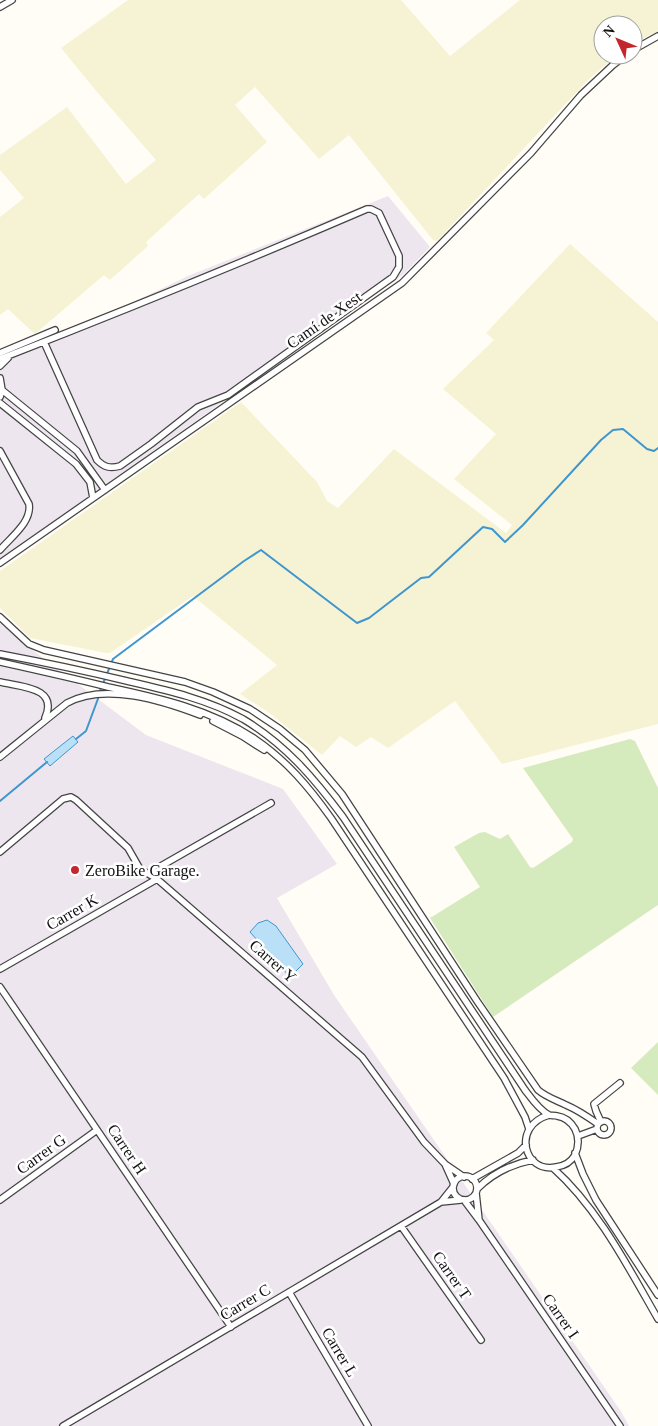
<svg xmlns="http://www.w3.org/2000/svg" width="658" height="1426" font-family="Georgia,serif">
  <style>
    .industrial { fill: #eee6ef }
    .farmland { fill: #f6f3d4 }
    .green { fill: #d5ebbd }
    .water { fill: #b9e0f7; stroke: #3f96cf }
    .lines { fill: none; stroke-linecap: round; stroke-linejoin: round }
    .stream { stroke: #3f96cf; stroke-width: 2 }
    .street-casing { stroke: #444; stroke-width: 8 }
    .street { stroke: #fff; stroke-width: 5.5 }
    .poi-dot { fill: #c4262e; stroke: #fff; stroke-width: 2 }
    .labels { text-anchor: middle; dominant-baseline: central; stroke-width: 5; stroke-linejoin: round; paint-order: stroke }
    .street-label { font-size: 16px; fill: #111; stroke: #fff }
    .poi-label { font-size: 16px; fill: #111; stroke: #fff; text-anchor: start }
  </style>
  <rect width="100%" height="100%" fill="#fffdf5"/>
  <path class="industrial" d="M388,196L430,247L404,274L0,559V356L119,309L188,276Z
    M0,623L27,646L146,735L283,789L337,864L277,898L334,995L620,1410L629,1426H0Z"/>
  <path class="farmland" d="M128,0H401L450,56L520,0H658V31L633,44V25H603V55H617L590,78L437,241L433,240L349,135L319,159L255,87L235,105L267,142L204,199L199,194L146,242L148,246L110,280L104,275L35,334L8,309L0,315V217L24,198L0,170V155L67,107L126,184L156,160L97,92L61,48Z
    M570,244L658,322V724L502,764L455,701L388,748L371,737L356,747L340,736L322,755L268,712L240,694L277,665L193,596L110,653H106L30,638L0,608V571L241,402L317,482L327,501L338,508L394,449L506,533L512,525L454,479L496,434L443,389L494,340L486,333Z"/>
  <path class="green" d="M630,739L635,741L658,788V905L493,1017L430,918L480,887L454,847L479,833L485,832L500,839L508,834L530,867L533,868L572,842L573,839L523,768Z
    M658,1042V1095L631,1068Z"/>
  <path class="water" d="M73,736L78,742L50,766L44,759Z
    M267,920L276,926L303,964L290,977L250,932L258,923Z"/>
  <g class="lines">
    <path class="stream" d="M100,691L113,659L244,561L261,550L357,623L369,618L421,578L429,577L483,527L492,529L505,542L523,525L601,440L613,430L623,429L647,449L654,451L658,448
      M76,739L86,731L99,696
      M0,801L47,762"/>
    <g class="street-casing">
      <path id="street" d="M0,7L12,0
        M633,50L658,36
        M0,353L55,330
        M0,359C123,311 246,261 367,209H371L379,213L399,256V267L393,277L228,395L198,407L151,444L120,466C110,469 104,467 97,460L44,342
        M0,366L8,358
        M0,378L2,390L0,397
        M2,390L77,451L105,490
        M0,403L76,464L90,482L93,498
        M0,451L29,504C32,522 11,537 0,550
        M0,563L402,283L531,153L581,95L613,65L626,55
        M0,617L29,644L44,650L185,682L213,692L250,709L280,729L305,750L342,794L477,1001L538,1090C546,1097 556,1100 566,1105C578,1110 588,1117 598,1124
        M0,654C42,662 85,671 127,681C166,690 207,699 243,719C285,744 314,778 343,817L525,1090C531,1098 539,1110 549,1115C550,1116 555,1115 557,1116C564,1117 571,1122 575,1129C579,1137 579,1146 575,1155C571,1162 564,1166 556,1167C524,1174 511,1126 549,1115
        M0,662C36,670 72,678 108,687C159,698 210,709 255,739C286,760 309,787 331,818L504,1078L525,1117L529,1129
        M0,682C21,687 59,687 45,718
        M213,721L242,736L264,750
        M0,757L67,703C105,682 163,701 200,715
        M0,852L63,799L71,797L76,800L128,848L140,869L157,879L362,1057L424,1142L445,1164
        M157,879L161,866L271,803
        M0,969L157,879
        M0,987L231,1327
        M597 1128a7 7 0 1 1 14 0a7 7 0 1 1-14 0Z
        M601,1122L596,1111L594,1104L620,1083
        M578,1136L597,1129
        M575,1153L583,1174L596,1200L658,1295
        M553,1168C598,1208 628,1267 658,1319
        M453 1188a12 12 0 1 1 24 0a12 12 0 1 1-24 0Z
        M472,1179L518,1153L526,1145
        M454,1184L445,1164L464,1177
        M453,1187L441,1202L461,1200
        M477,1189C492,1174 512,1164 533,1160
        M0,1200L97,1130
        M464,1200L479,1220L476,1193
        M479,1220L620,1426
        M401,1226L481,1340
        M289,1292L368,1426
        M63,1426L441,1202"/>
    </g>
    <use href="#street" class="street"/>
  </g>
  <circle class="poi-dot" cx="75" cy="870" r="5"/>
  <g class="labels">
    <g class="street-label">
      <text transform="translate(324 320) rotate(-35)">Camí de Xest</text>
      <text transform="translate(72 912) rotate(-30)">Carrer K</text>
      <text transform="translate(273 961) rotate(41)">Carrer Y</text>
      <text transform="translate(127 1149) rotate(56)">Carrer H</text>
      <text transform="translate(41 1154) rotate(-36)">Carrer G</text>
      <text transform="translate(452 1275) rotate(55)">Carrer T</text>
      <text transform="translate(245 1302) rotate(-31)">Carrer C</text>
      <text transform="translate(561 1316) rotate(55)">Carrer I</text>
      <text transform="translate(340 1352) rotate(59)">Carrer L</text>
    </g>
    <g class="poi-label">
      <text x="85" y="870">ZeroBike Garage.</text>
    </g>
  </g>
  <g transform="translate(618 40) rotate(314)"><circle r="24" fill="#ffffff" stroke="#a0a0a0"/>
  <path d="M0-4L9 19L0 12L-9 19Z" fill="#c4262e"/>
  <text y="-8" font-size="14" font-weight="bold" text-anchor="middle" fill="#111111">N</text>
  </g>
</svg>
